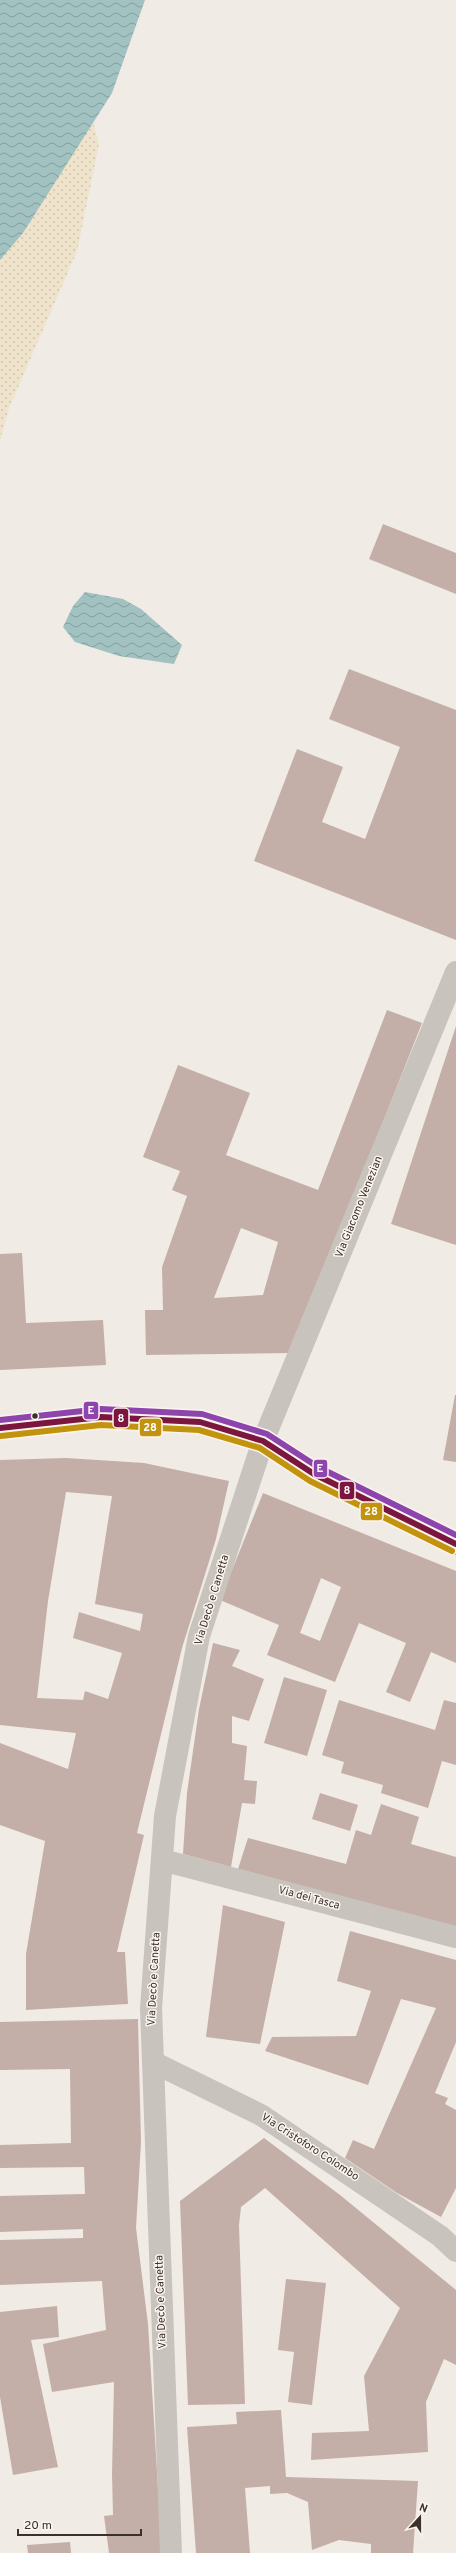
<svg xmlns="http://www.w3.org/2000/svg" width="456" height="2553" font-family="Overpass,sans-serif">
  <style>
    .sand { fill: url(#sand-dots) }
    .water { fill: url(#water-waves) }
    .building { fill: #c3afa7; fill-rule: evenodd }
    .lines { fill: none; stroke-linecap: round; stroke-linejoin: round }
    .street { stroke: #c9c3be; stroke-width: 22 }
    .secondary { stroke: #bab3ae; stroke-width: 22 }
    .bus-1-casing { stroke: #fbf5ee; stroke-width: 9 }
    .bus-2-casing { stroke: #fbf5ee; stroke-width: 9 }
    .bus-3-casing { stroke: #fbf5ee; stroke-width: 9 }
    .bus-1 { stroke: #7b163e; stroke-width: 6 }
    .bus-2 { stroke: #c1930e; stroke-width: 6 }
    .bus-3 { stroke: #8e44ad; stroke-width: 6 }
    .bus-dot { fill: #3b302b; stroke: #fbf5ee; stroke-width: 1.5 }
    .labels { text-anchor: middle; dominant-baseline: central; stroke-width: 3; stroke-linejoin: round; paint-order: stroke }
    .street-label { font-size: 11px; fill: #3b302b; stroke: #fbf5ee }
    .line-badge { stroke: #fbf5ee; stroke-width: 1.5 }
    .badge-label { font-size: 11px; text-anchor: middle; font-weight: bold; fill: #fff }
  </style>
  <defs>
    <pattern id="sand-dots" width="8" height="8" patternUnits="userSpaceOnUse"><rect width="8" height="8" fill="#efe3cc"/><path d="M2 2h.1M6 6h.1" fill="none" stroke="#cec3af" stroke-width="1.8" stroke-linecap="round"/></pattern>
    <pattern id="water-waves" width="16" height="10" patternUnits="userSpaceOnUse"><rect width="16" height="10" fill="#a1c2c1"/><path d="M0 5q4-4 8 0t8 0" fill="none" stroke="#849e9d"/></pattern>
  </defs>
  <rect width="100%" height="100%" fill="#f0ebe5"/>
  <path class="sand" d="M93,122L99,144L77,251L9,408L0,441V260L23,233Z"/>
  <path class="water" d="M0,0H145L112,93L23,233L0,260Z
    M85,592L123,599L141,609L182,645L174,664L119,656L75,642L63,627L73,606Z"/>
  <path class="building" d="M383,524L456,553V594L369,559Z
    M349,669L456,710V940L254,861L297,749L343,767L322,822L365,839L400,747L329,719Z
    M387,1010L422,1023L292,1353L146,1355L145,1310H163L162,1267L187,1196L172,1190L180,1171L143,1157L178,1065L250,1093L226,1155L318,1190ZM241,1228L278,1242L263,1295L214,1298Z
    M456,1026V1245L391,1224Z
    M22,1253L26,1323L103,1320L106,1365L0,1370V1254Z
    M455,1395H456V1462L443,1460Z
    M66,1458L144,1463L229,1481L216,1539L182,1648L137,1833L144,1835L117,1952H125L128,2004L26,2010V1954L45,1841L0,1825V1743L68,1769L76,1733L0,1725V1460ZM66,1492L112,1496L95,1604L143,1614L140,1631L79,1612L73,1638L122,1653L108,1699L85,1691L83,1700L37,1698L48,1601Z
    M263,1493L456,1571V1663L431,1652L410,1702L386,1692L406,1643L359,1623L335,1682L267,1655L279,1625L220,1600ZM321,1578L341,1587L320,1641L300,1633Z
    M213,1643L240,1650L232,1666L264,1679L249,1721L232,1716V1743L247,1746L244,1780L257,1781L255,1804L242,1803L231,1867L183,1854L187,1793L199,1709Z
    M284,1677L327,1690L307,1756L264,1743Z
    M339,1700L435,1730L444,1700L456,1703V1765L442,1761L428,1808L381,1793L383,1785L341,1773L344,1762L322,1755Z
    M320,1793L358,1805L350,1831L312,1819Z
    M381,1804L419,1817L411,1844L456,1857V1927L238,1869L248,1838L346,1864L356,1830L371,1835Z
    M223,1905L285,1922L260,2044L206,2037Z
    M350,1931L456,1960V2042L435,2093L448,2098L445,2104L456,2110V2188L441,2217L397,2193L345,2158L353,2140L374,2149L436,2008L401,1999L368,2085L265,2051L272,2037L356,2036L371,1991L337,1981Z
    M138,2019L141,2142L136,2228L148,2324L162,2553H109L104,2516L113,2515L112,2474L114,2382L52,2392L43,2344L106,2330L102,2281L0,2285V2240L83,2238V2229L0,2232V2196L85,2194L84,2167L0,2168V2145L71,2143L70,2069L0,2070V2022Z
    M264,2138L340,2195L456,2290V2365L444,2359L426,2402L428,2452L311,2460L312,2433L369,2431L364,2376L400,2308L265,2188L241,2207L239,2225L245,2404L188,2405L180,2201Z
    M286,2279L326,2283L312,2405L288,2402L294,2352L278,2350Z
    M57,2306L59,2337L31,2340L58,2467L13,2475L0,2397V2312Z
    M281,2410L286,2477L418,2481L413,2553H371V2544L339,2540L312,2550L308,2502L287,2493L270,2494V2486L245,2488L250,2553H196L187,2427L237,2424L236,2412Z
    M70,2542L71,2553H28L27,2545Z"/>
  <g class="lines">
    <path class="street" d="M162,1860L456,1937
      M153,2062L261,2115L440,2236L456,2251
      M171,2553L151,2008L165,1816L199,1636L263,1441L456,972"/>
    <path class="secondary" d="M0,1428L101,1417L200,1422L263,1441L314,1474L456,1544"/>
    <g class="bus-1-casing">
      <path id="bus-1" d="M0,1428L101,1417L200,1422L263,1441L314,1474L456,1544"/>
    </g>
    <g class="bus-2-casing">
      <path id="bus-2" d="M1,1436L101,1425L199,1430L260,1448L310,1481L452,1551"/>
    </g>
    <g class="bus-3-casing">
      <path id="bus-3" d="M0,1420L101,1409L202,1414L267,1434L318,1467L456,1535"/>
    </g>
    <use href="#bus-1" class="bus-1"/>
    <use href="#bus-2" class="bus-2"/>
    <use href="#bus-3" class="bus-3"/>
  </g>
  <circle class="bus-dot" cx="35" cy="1416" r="3.5"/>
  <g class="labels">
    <g class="street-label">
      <text transform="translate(359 1207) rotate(-68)">Via Giacomo Venezian</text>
      <text transform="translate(212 1600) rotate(-73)">Via Decò e Canetta</text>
      <text transform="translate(309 1898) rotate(15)">Via dei Tasca</text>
      <text transform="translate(154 1979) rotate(-87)">Via Decò e Canetta</text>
      <text transform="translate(310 2147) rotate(33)">Via Cristoforo Colombo</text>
      <text transform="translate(161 2302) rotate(-92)">Via Decò e Canetta</text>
    </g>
  </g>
  <g class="line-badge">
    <rect x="83" y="1401" width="16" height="19" rx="4" fill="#8e44ad"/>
    <rect x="113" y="1408" width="16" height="20" rx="4" fill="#7b163e"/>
    <rect x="139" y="1418" width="23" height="19" rx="4" fill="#c1930e"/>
    <rect x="313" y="1459" width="15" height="19" rx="4" fill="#8e44ad"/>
    <rect x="339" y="1481" width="16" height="19" rx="4" fill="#7b163e"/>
    <rect x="360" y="1502" width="23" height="19" rx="4" fill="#c1930e"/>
  </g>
  <g class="badge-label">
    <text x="91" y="1414">E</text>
    <text x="121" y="1422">8</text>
    <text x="150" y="1431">28</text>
    <text x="320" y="1472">E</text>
    <text x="347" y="1494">8</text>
    <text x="371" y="1515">28</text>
  </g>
  <g transform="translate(420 2517) rotate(21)" stroke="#fbf5ee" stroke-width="3" paint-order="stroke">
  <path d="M0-3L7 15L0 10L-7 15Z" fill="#3b302b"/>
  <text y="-6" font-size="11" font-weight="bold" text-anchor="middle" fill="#3b302b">N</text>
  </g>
  <path d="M18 2529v6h123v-6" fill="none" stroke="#3b302b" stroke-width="2"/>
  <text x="24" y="2529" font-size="12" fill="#3b302b" stroke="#fbf5ee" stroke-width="3" paint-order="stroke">20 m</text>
</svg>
